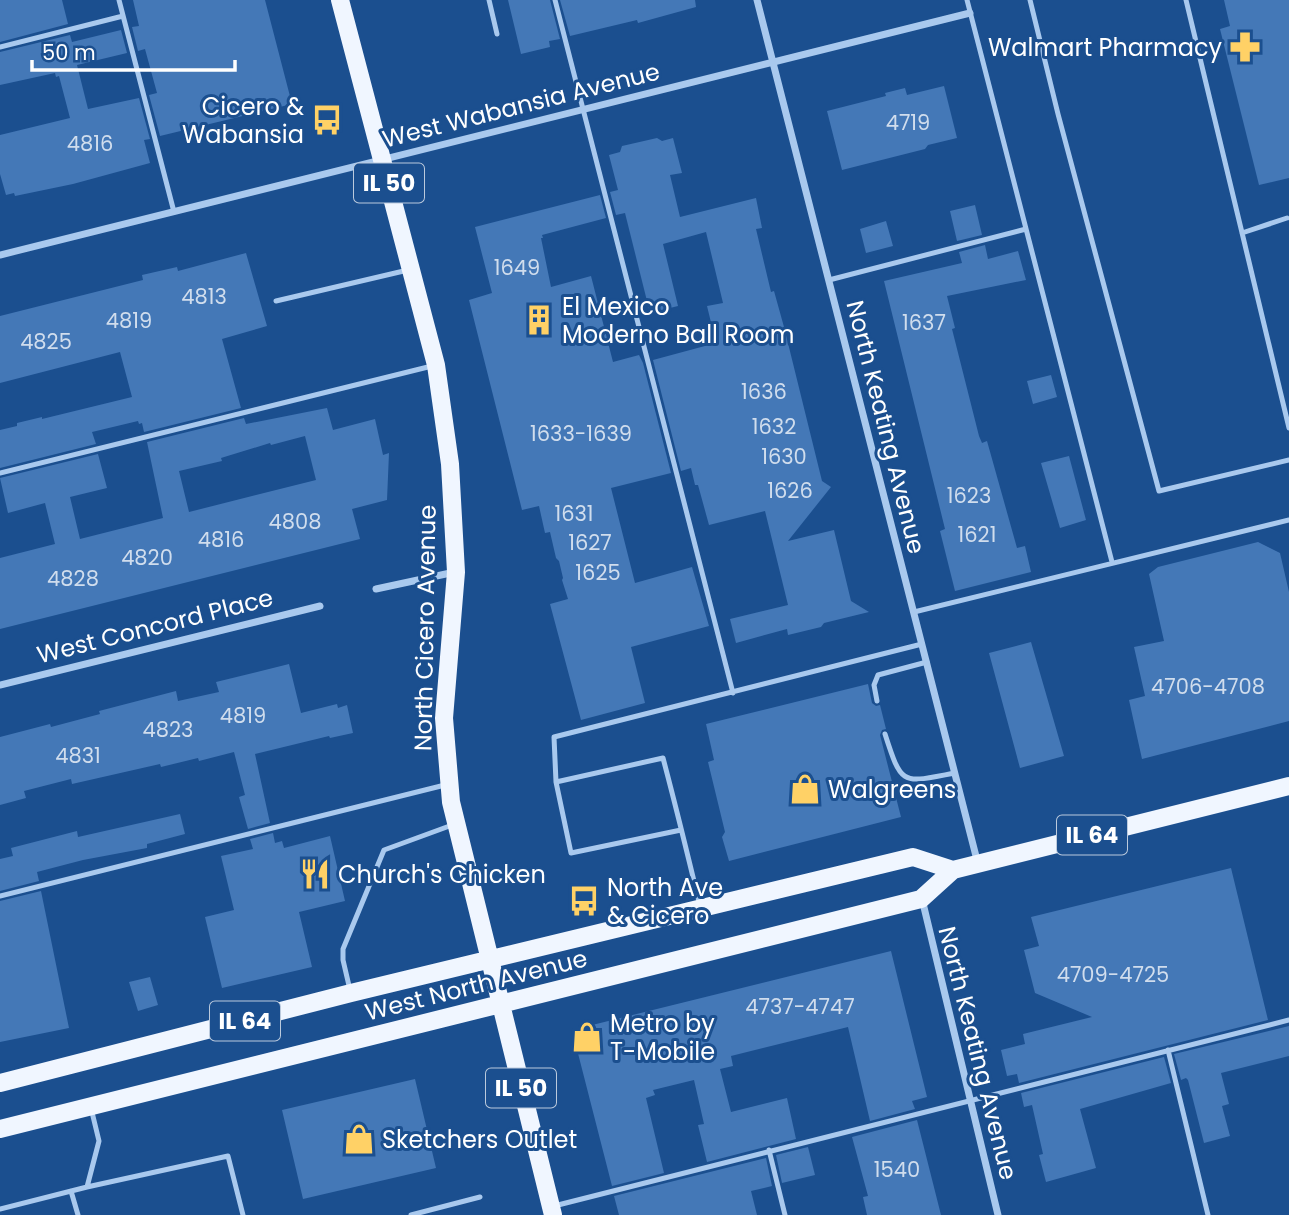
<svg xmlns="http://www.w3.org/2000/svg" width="1289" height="1215" font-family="Poppins,sans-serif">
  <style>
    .building { fill: #4478b7; fill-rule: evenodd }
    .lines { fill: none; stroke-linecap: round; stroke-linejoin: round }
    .lane { stroke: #a9c9ee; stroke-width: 5 }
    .street { stroke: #a9c9ee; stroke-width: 7 }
    .primary { stroke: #f0f6ff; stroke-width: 18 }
    .labels { text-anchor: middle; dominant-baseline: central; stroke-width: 6; stroke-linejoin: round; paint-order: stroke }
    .number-label { font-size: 21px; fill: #d0dded }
    .shield { fill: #1b4f8f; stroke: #bbcadd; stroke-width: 2 }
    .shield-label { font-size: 23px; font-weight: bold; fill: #fff }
    .poi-label { font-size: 24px; fill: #fff; stroke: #1b4f8f; text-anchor: start }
    .street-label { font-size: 24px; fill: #fff; stroke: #1b4f8f }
  </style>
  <rect width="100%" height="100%" fill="#1b4f8f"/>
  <path class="building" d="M0,0H62L68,24L0,42Z
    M133,0H265L292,104L160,136L149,95L157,93L145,49L138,51L132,27L139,26Z
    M508,0H550L560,39L549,41L550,47L521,54Z
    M560,0H695L696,7L638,23L637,20L570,36Z
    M1224,0H1289V178L1259,185L1220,29L1230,26Z
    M121,30L127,53L77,65L88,109L139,98L150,139L144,140L150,163L73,184L15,196L14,193L6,195L0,174V135L70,118L59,76L56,77L55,73L0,85V52L70,35L72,42Z
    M944,86L957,138L928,145L925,149L842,170L827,111L886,96L885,93L905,88L907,95Z
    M657,138L662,141L673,138L682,173L670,175L680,217L756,198L762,228L756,229L771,292L774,291L784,327L822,481L831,487L788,541L834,530L851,601L869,612L824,623L821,627L788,635L787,629L736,643L730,619L788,605L765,511L709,525L698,485H695L691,468L681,471L653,360L716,343L707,306L723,303L706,232L663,244L678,306L650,313L625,213L616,215L610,192L618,190L609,155L620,152L622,146Z
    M600,195L606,218L542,235L543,238H541L551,287L591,276L613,362L639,355L643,363L671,473L611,488L635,583L692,567L709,626L631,647L645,703L581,720L550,604L568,599L562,580L563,578L559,561L556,558L550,532L545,533L539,506L522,510L469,300L492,293L475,227Z
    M975,205L982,235L957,241L950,211Z
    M886,221L893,246L866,253L860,229Z
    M985,245L988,259L1018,251L1026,280L947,296L955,328L952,329L979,436L982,443L987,441L1017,548L1025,546L1031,572L955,591L940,531L945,529L884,281L962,263L959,252Z
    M246,253L267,326L222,339L241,408L144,432L142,423L139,424L138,421L92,432L96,444L0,468V430L17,426V423L42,417V419L132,397L120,352L0,383V316L143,280L142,275L177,267L178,271Z
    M1051,375L1057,397L1033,404L1027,381Z
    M327,408L333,430L375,419L383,455L389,453L387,500L352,509L360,539L0,629V558L55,544L45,503L8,513L0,478L98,454L107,488L70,497L80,539L163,518L147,442L244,418L246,424ZM305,436L316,480L189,512L179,471L222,461L221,458L270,443L271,445Z
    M1069,456L1086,520L1060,528L1041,463Z
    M1258,542L1280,553L1289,592V721L1142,759L1129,700L1145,696L1134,647L1164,641L1149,574L1158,567Z
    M1031,642L1064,756L1020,768L989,653Z
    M289,664L301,713L337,704L338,708L347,705L353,733L330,738L329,736L255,754L270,823L248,829L239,797L245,795L234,752L199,761L198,758L161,767L160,764L72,784L71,779L24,791L26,798L0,805V737L50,724L51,727L100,714L99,711L176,691L178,701L219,692L216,682Z
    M868,684L872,703L876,706L880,705L886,729L882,730L880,735L901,817L729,861L722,837L725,832L708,762L714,760L706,724Z
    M180,814L185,834L147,844V848L83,860L37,872L39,881L0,891V859L13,856L11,848L77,831L78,837Z
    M273,833L275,843L282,841L284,848L330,836L345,901L299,912L312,967L222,988L205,917L234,910L221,856L253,849L250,839Z
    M1231,868L1268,1020L1019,1083L1017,1074L1007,1076L1001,1050L1025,1044L1023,1034L1092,1017L1035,993L1024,950L1039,946L1031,917Z
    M41,891L69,1028L0,1042V901Z
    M891,951L927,1097L912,1101L915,1109L870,1121L848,1027L731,1056L733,1066L720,1069L731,1112L787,1098L796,1139L707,1162L698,1125L704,1124L694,1080L653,1090L655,1095L646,1098L664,1173L612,1186L572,1030Z
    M150,977L158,1005L138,1011L129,982Z
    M1289,1026V1056L1221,1073L1229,1104L1222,1106L1230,1136L1204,1143L1188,1080L1186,1078L1181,1080L1174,1054Z
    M1164,1057L1171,1083L1080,1109L1096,1168L1046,1182L1039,1155L1043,1154L1032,1105L1024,1107L1021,1093Z
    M415,1079L436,1168L303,1199L282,1110Z
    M917,1120L941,1215H867L863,1197L868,1196L852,1137Z
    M808,1147L815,1175L782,1183L776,1155Z
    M766,1158L772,1186L751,1191L757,1215H619L614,1196Z"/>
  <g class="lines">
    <path class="lane" d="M119,0L174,212
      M489,0L497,34
      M555,0L733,693
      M967,0L1112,562
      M1030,0L1058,114L1159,491L1289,460
      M1186,0L1289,428
      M0,47L123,16
      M1242,233L1287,218
      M829,280L1026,229
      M276,301L408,270
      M0,473L432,366
      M914,612L1289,520
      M877,701L874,685L878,675L927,662
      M885,734C902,787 902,783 955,773
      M556,782L554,737L922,644
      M681,830L571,853L556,782L663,758C676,807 688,856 700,906
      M0,896L445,785
      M350,990L343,960V949L384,850L455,824
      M1168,1050L1208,1215
      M769,1150L785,1215
      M87,1187L99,1141L91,1108
      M71,1191L78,1215
      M554,1206L1289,1020
      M0,1209L87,1187L228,1156L243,1215
      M411,1215L480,1197"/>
    <path class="street" d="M757,0L978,864
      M0,255L970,13
      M376,589L455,572
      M0,685L320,606
      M922,899L998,1215"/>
    <path class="primary" d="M340,0L436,365L450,464L456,572L444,718L451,802L553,1215
      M0,1083L351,993L913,857L953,870
      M0,1129L921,899L953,870L1289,786"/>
  </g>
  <defs>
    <g id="pharmacy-bare" transform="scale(2.415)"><path d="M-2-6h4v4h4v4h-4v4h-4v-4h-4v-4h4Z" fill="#ffd166" stroke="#1b4f8f" stroke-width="2.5" paint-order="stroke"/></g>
    <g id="bus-bare" transform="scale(2.415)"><path d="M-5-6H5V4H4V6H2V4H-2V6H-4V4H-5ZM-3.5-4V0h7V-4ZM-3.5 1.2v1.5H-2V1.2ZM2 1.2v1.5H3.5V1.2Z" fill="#ffd166" stroke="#1b4f8f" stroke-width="2.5" paint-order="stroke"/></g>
    <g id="building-bare" transform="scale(2.415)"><path d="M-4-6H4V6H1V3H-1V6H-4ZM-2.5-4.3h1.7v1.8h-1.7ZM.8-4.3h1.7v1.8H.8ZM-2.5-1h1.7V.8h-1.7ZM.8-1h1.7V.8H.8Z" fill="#ffd166" stroke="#1b4f8f" stroke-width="2.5" paint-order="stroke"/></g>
    <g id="shop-bare" transform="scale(2.415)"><path d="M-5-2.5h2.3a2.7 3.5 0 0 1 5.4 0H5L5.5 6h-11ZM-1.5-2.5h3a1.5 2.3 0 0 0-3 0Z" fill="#ffd166" stroke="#1b4f8f" stroke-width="2.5" paint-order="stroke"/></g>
    <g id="restaurant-bare" transform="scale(2.415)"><path d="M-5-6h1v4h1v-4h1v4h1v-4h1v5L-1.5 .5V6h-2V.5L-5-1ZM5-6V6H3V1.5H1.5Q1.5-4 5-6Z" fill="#ffd166" stroke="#1b4f8f" stroke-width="2.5" paint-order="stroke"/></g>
  </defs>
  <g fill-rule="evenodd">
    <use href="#pharmacy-bare" x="1245" y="47"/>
    <use href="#bus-bare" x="327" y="120"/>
    <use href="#building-bare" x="539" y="320"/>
    <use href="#shop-bare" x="805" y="789"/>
    <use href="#restaurant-bare" x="315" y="874"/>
    <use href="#bus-bare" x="584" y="901"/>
    <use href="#shop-bare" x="587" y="1037"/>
    <use href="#shop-bare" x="359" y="1139"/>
  </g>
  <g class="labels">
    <g class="number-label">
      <text x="908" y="122">4719</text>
      <text x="90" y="143">4816</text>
      <text x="517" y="267">1649</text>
      <text x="204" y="296">4813</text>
      <text x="129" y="320">4819</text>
      <text x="924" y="322">1637</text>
      <text x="46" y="341">4825</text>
      <text x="764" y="391">1636</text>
      <text x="774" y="426">1632</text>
      <text x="581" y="433">1633-1639</text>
      <text x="784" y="456">1630</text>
      <text x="790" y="490">1626</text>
      <text x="969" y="495">1623</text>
      <text x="574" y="513">1631</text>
      <text x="295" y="521">4808</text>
      <text x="977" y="534">1621</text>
      <text x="221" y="539">4816</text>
      <text x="590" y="542">1627</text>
      <text x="147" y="557">4820</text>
      <text x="598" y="572">1625</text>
      <text x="73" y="578">4828</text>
      <text x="1208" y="686">4706-4708</text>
      <text x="243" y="715">4819</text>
      <text x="168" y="729">4823</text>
      <text x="78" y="755">4831</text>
      <text x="1113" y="974">4709-4725</text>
      <text x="800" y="1006">4737-4747</text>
      <text x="897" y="1169">1540</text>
    </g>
    <g class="shield">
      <rect x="354" y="163.5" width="70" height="39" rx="5"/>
      <rect x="1057" y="815.5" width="70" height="39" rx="5"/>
      <rect x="210" y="1001.5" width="70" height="39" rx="5"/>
      <rect x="486" y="1068.5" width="70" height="39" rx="5"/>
    </g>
    <g class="shield-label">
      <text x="389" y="183">IL 50</text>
      <text x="1092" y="835">IL 64</text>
      <text x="245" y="1021">IL 64</text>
      <text x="521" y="1088">IL 50</text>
    </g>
    <g class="poi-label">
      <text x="1222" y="47" text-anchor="end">Walmart Pharmacy</text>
      <text x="304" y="106" text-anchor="end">Cicero &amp;<tspan x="304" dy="28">Wabansia</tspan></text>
      <text x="562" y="306">El Mexico<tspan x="562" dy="28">Moderno Ball Room</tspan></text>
      <text x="828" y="789">Walgreens</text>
      <text x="338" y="874">Church's Chicken</text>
      <text x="607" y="887">North Ave<tspan x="607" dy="28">&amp; Cicero</tspan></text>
      <text x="610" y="1023">Metro by<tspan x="610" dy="28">T-Mobile</tspan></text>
      <text x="382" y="1139">Sketchers Outlet</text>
    </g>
    <g class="street-label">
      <text transform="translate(521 105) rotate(-14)">West Wabansia Avenue</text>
      <text transform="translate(886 427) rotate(76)">North Keating Avenue</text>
      <text transform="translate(155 626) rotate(-14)">West Concord Place</text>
      <text transform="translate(425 628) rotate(-89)">North Cicero Avenue</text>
      <text transform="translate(476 985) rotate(-14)">West North Avenue</text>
      <text transform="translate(978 1053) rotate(76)">North Keating Avenue</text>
    </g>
  </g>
  <path d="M32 60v10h203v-10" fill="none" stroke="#ffffff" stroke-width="3.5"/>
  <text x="42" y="60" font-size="21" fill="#ffffff" stroke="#1b4f8f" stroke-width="5" paint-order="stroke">50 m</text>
</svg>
